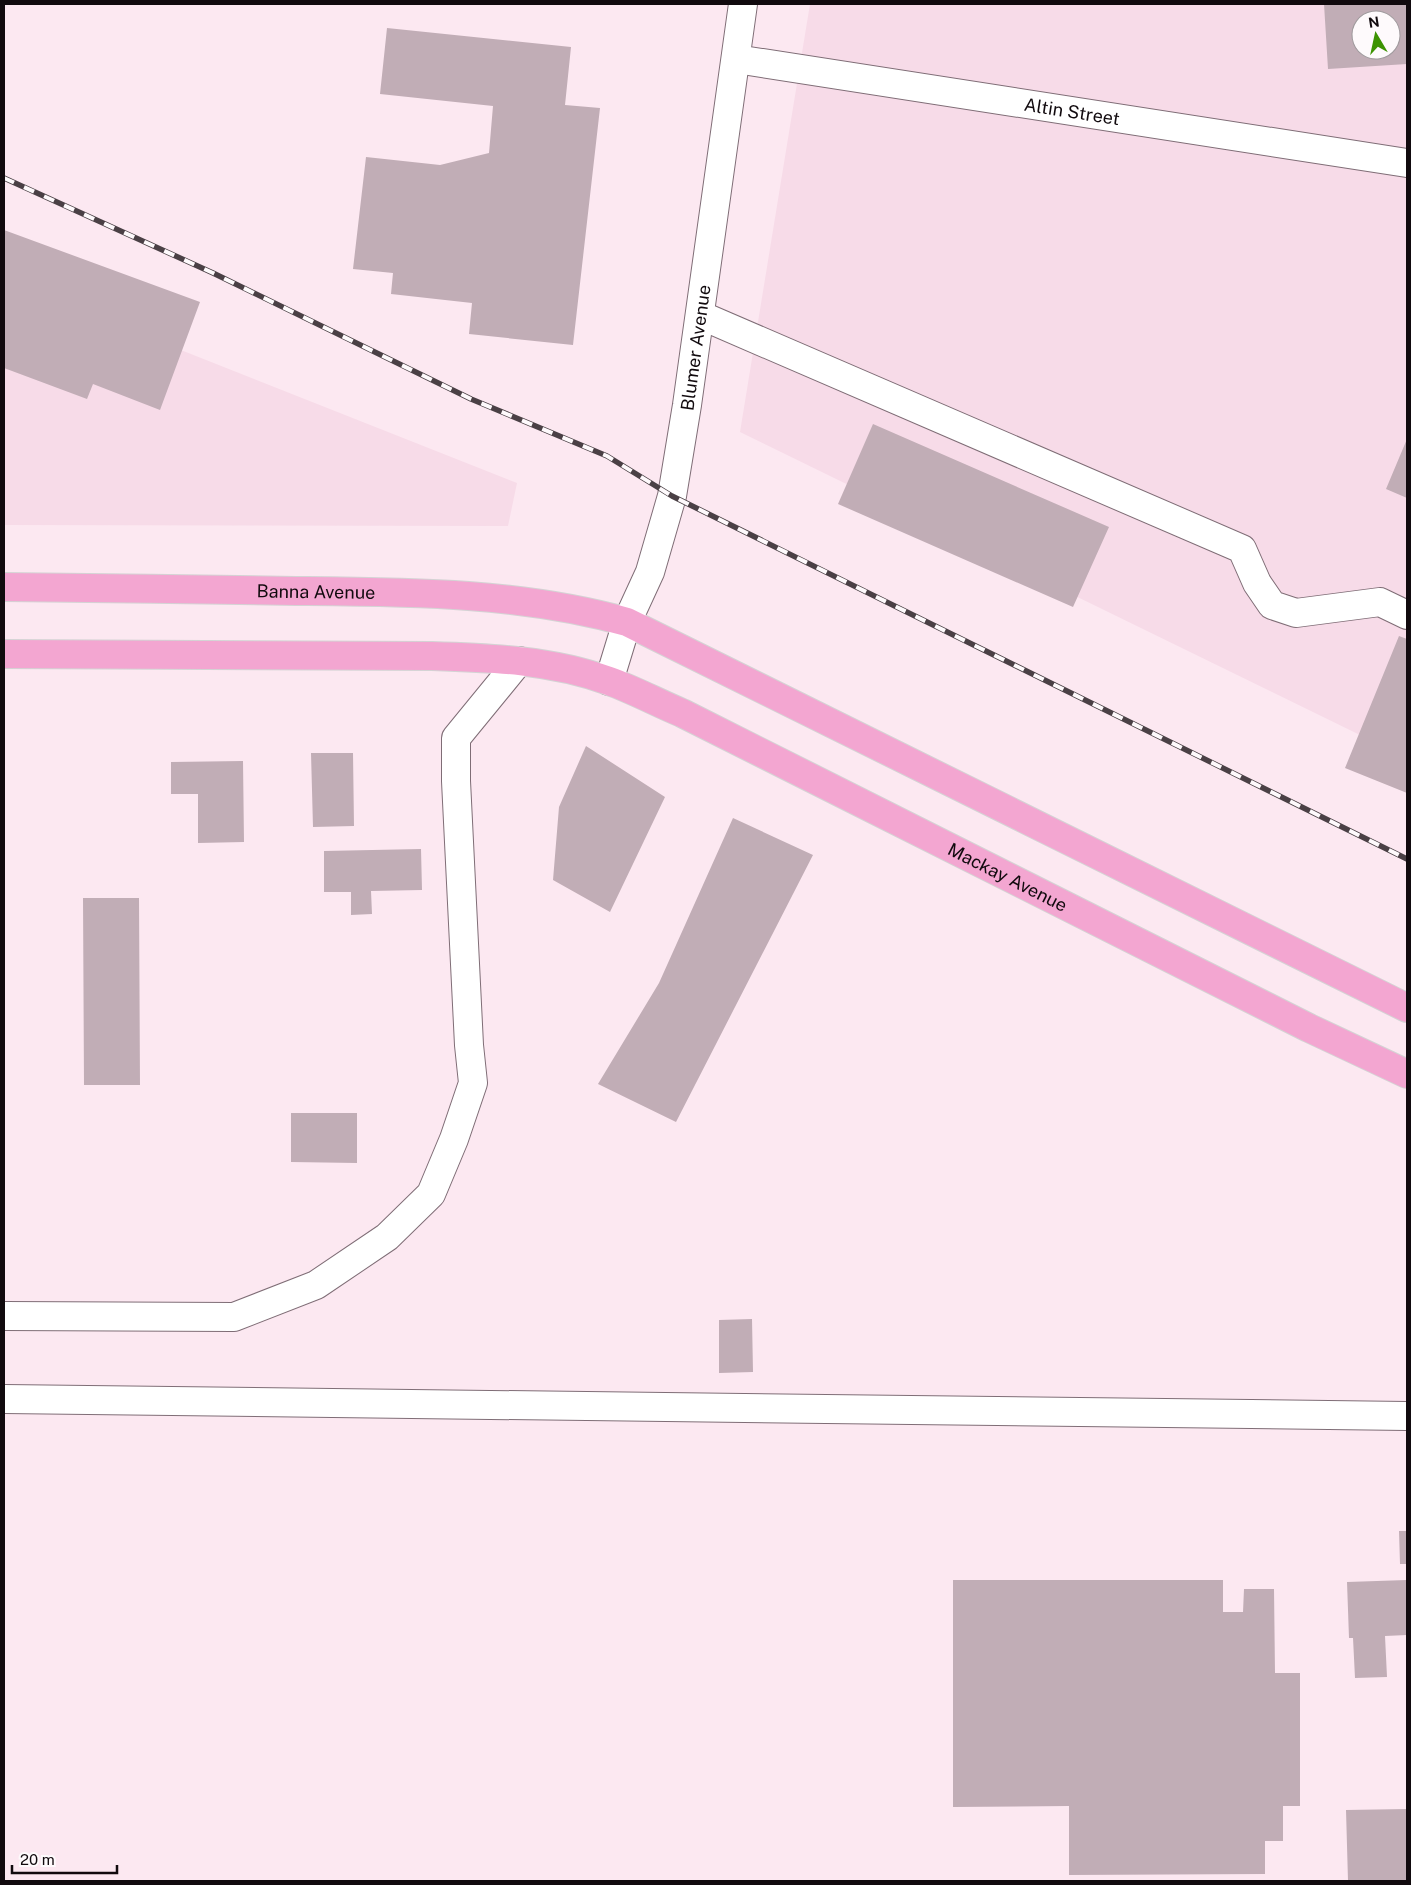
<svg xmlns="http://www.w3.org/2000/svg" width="1411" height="1885" font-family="'Public Sans',sans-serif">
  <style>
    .built { fill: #f7dbe8; fill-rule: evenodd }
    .building { fill: #c1adb6; fill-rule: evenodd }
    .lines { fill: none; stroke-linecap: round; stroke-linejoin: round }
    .minor-casing { stroke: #7f6d76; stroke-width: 30 }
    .major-casing { stroke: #d4d3d4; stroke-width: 30 }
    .minor { stroke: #fff; stroke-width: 28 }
    .major { stroke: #f3a6d1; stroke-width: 28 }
    .rail-casing { stroke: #4a4045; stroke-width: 5.5 }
    .rail { stroke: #fefafc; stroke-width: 4; stroke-dasharray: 11; stroke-linecap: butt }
    .labels { text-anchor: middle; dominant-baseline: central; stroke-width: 5; stroke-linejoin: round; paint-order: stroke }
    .street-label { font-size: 18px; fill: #110a0e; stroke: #fefafc }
  </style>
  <rect width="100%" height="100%" fill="#fce8f1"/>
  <path class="built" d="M810,4H1407V758L740,432ZM1361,20H1391V50H1361Z
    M4,280L517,483L508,526L4,525Z"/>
  <path class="building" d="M1324,4H1406L1407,64L1328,69ZM1361,20H1391V50H1361Z
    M387,28L571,47L565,105L600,108L573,345L469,334L472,303L391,294L393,273L353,269L366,157L440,165L489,153L493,106L380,94Z
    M4,230L200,302L160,410L93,384L87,399L4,368Z
    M873,424L1109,527L1073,607L838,504Z
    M1407,439V498L1386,489Z
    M1399,636L1407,639V793L1345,768Z
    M586,746L665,797L610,912L553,880L559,807Z
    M311,753H353L354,826L313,827Z
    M243,761L244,842L198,843V794H171V762Z
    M733,818L813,855L676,1122L598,1084L659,983Z
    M421,849L422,890L371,891L372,914L351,915V892H324V851Z
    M83,898H139L140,1085H84Z
    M291,1113H357V1163L291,1162Z
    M752,1319L753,1372L719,1373V1320Z
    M1399,1531H1407V1564H1400Z
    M953,1580H1223V1612H1243L1244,1589H1274L1275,1673H1300V1806H1283V1841H1265V1874L1069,1875V1806L953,1807Z
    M1407,1580V1635L1385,1636L1387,1677L1355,1678L1353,1638H1349L1347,1582Z
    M1407,1809V1881H1348L1346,1810Z"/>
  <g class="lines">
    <g class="minor-casing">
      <g id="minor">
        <path id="s1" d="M736,59L1407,163"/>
        <path d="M700,315L1242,549L1257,583L1272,605L1296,613L1380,602L1407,615"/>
        <path id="s2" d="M609,681L627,622L650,572L672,496L687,405L743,4"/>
        <path d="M4,1316L234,1317L316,1285L387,1237L431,1194L454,1139L473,1083L469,1045L456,781V738L519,661"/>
        <path d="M4,1399L1407,1416"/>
      </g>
    </g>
    <g class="major-casing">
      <g id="major">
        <path id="s3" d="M4,587C101,588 199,589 296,591C407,592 520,592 627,622L1407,1008"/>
        <path id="s4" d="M4,654L432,656C492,658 552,660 609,681C634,690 658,703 682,713L1309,1028L1407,1074"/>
      </g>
    </g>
    <use href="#minor" class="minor"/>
    <use href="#major" class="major"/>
    <g class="rail-casing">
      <path id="rail" d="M4,178L213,273L471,399L607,456L672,496L1407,859"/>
    </g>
    <use href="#rail" class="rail"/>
  </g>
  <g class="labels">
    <g class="street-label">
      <text stroke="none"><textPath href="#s1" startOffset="340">Altin Street</textPath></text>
      <text stroke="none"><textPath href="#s2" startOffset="346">Blumer Avenue</textPath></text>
      <text stroke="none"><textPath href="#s3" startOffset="312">Banna Avenue</textPath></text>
      <text stroke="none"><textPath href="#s4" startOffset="1052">Mackay Avenue</textPath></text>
    </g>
  </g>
  <rect width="1411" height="1885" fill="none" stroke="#110a0e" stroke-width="10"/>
  <g transform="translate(1376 35) rotate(351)"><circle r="24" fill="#fefafc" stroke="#9f9a9d"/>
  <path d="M0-4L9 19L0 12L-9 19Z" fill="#3c9302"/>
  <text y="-8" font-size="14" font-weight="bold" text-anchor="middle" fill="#110a0e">N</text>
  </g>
  <path d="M12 1865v8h105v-8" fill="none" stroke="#110a0e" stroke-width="2.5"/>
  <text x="20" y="1865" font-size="15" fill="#110a0e" stroke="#fefafc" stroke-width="4" paint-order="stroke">20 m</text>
</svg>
